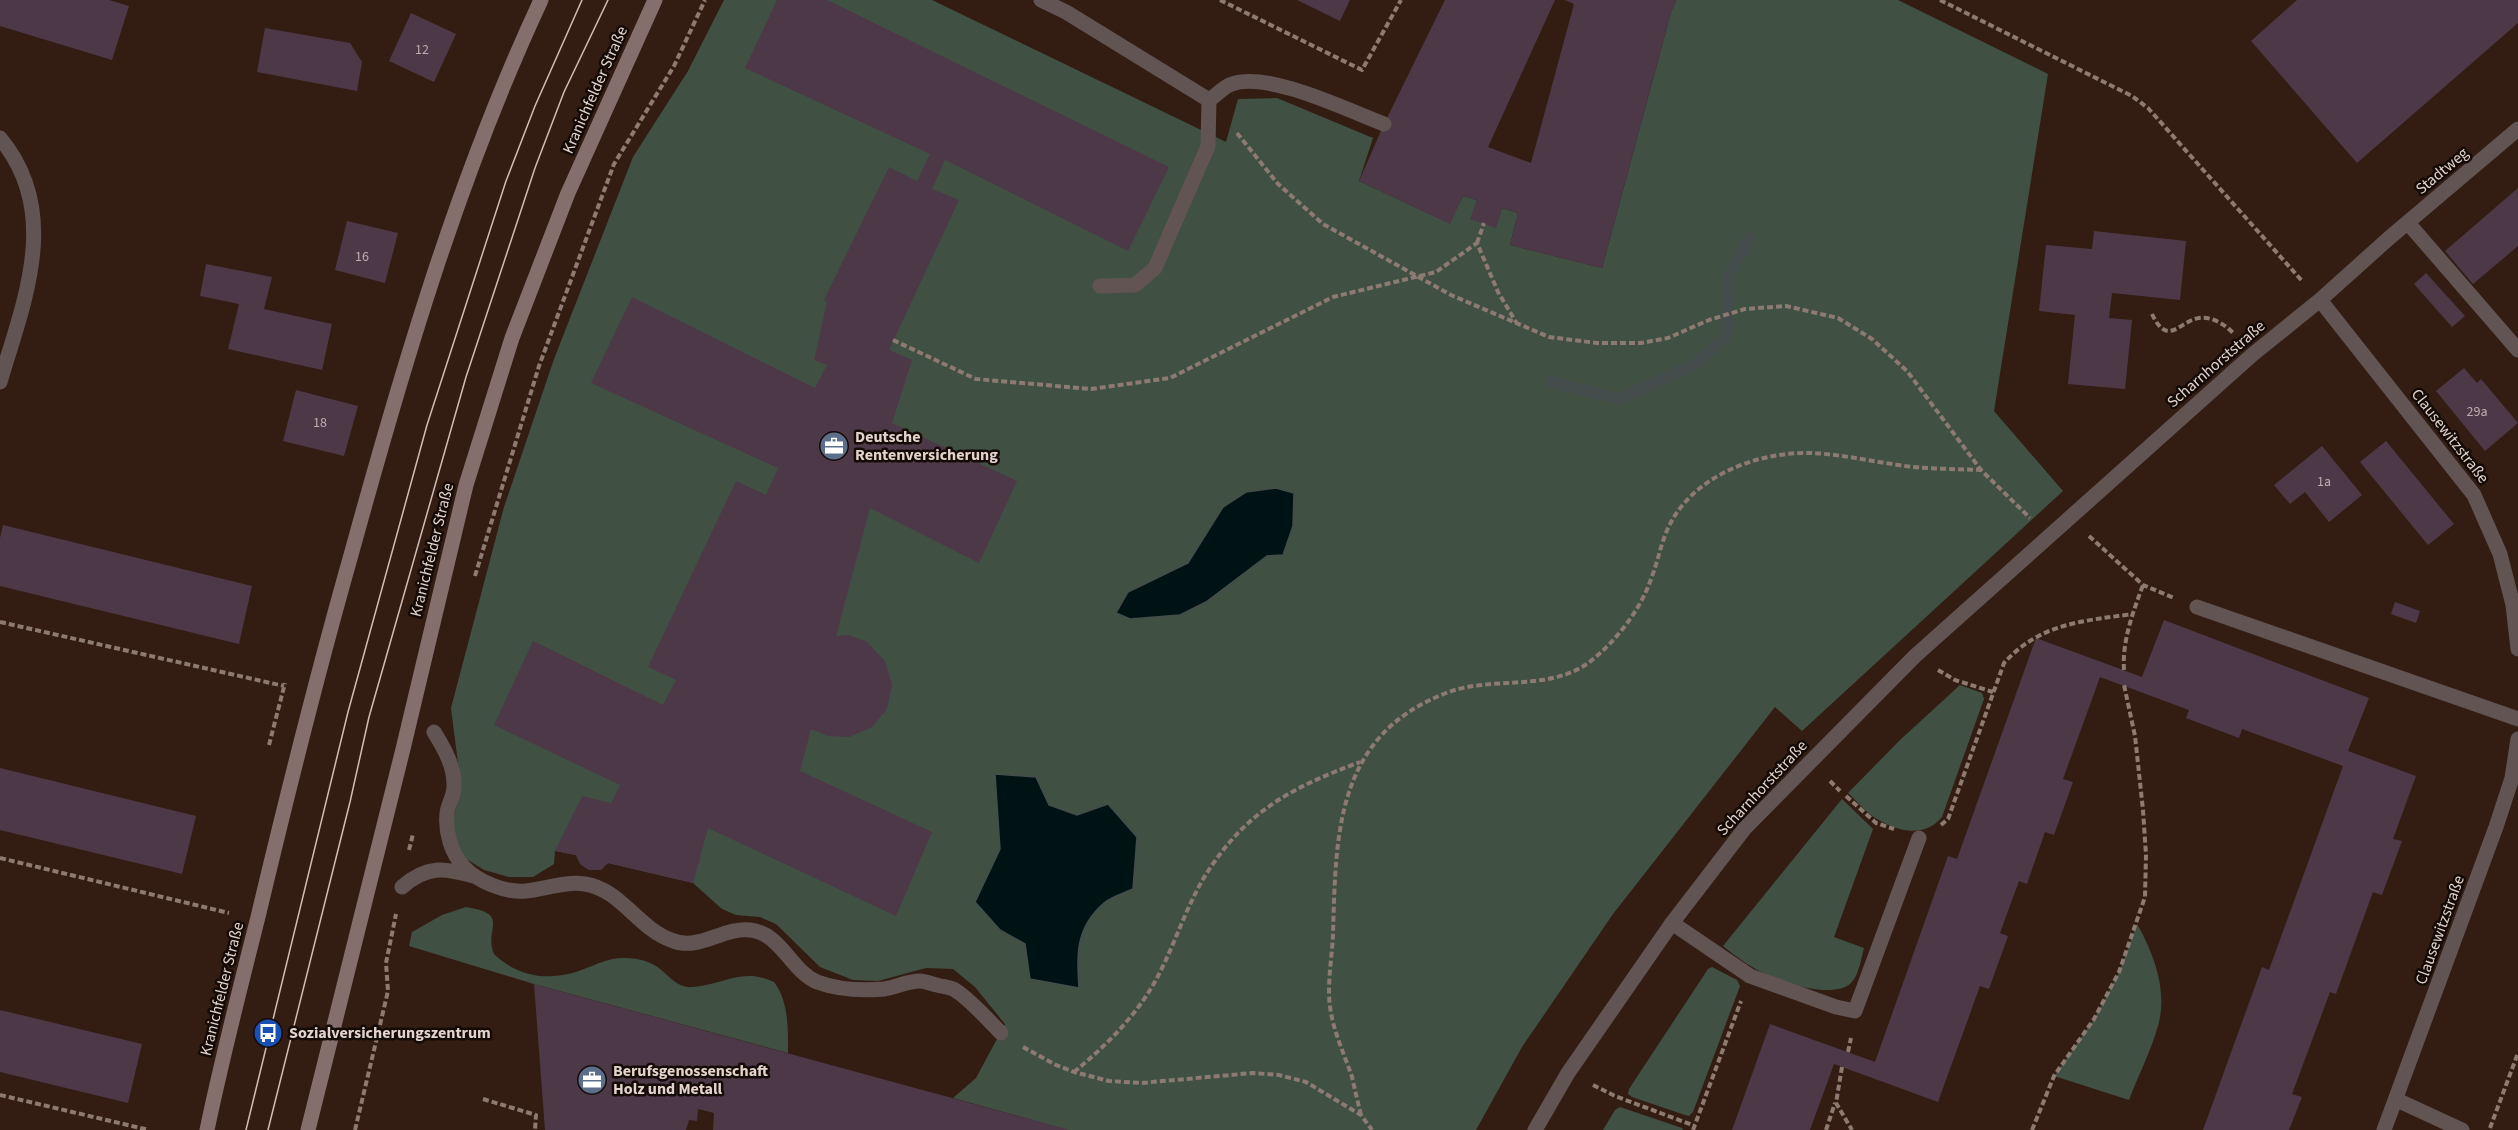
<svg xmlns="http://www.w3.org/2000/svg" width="2518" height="1130" font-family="'Source Sans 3',sans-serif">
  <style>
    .green { fill: #405043 }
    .water { fill: #001314; stroke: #444d4b; stroke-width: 1.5 }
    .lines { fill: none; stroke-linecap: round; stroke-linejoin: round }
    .stream { stroke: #444d4b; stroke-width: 12 }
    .building { fill: #4d3848 }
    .path { stroke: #8d7a71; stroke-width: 4; stroke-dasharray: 6 3; stroke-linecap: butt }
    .service { stroke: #615453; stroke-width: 15 }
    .pedestrian { stroke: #615453; stroke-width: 15 }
    .minor { stroke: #615453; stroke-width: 15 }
    .secondary { stroke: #846f6d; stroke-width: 15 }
    .tram { stroke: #cfbeb7; stroke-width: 1.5 }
    .labels { text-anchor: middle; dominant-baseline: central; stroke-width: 5; stroke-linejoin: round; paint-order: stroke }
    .number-label { font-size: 14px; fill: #beacab }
    .street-label { font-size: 16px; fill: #e3d3cc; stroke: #140a06 }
    .poi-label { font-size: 16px; font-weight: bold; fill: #e3d3cc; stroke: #140a06; text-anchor: start }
  </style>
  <rect width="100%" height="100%" fill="#331d12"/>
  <path class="green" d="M724,0H932L1226,142L1238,99L1277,98L1373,138L1359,181L1449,223L1463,196L1477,200L1471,219L1496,227L1502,208L1518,213L1510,245L1602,268L1671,12L1676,0H1898L2048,74L1994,411L2063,491L1802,731L1775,707L1613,914L1522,1047L1476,1130H1068L953,1098L976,1078L1005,1024L975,987L953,969L926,968L878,981L853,980L820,967L776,924L760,917L736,915L722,909L693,883L608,863C595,875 582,871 576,855L555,851L554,864L533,877H509L484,870L463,857L456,844L453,820L461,787L451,708L504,507L554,359L633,157L688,71Z
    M1960,685L1982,693L1984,699L1942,817C1925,838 1898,832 1877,819C1866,813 1857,801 1848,793L1900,740Z
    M1842,799L1873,829L1834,937L1864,948C1861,959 1859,975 1851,983C1832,1001 1774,980 1754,968C1743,962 1733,954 1723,946Z
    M466,907C512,914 483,929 494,954C519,978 552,982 584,969C598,964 608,958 623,958C632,958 642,959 650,963C666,969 674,989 693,987C724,985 741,967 774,982C789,1001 788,1030 788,1053L534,984L409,946L412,932L442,915Z
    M2137,924C2154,954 2168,991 2158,1026C2151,1051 2138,1076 2129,1100L2054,1076L2094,1019L2119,972Z
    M1712,967L1737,980L1740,986L1693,1112L1689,1116L1685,1115L1632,1097L1628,1094L1629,1089L1708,969Z
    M1620,1107L1682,1128L1683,1130H1603L1615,1110Z"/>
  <path class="water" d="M1276,488L1294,493L1293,526L1283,555L1267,556L1206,602L1180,615L1130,619L1116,613L1128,592L1188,563L1223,507L1246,492Z
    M995,774L1036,777L1049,805L1077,815L1108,804L1137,837L1133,889C1124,893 1111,897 1104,903C1075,928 1077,955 1079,988L1030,979L1025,944L1000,930L975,902L1000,849Z"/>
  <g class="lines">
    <path class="stream" d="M1551,382L1620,399L1697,363L1726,336L1729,274L1750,238"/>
  </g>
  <path class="building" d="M0,0H109L129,6L112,60L0,26Z
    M777,0H827L1169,167L1128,251L945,160L932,189L959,200L889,350L912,360L892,423L1017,481L979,563L870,508L836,636L848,635L866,641L885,661L892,685L887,709L872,727L849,737L828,736L811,729L800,771L932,832L896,916L708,828L693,883L608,863L601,870H589L580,864L576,855L555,851L582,796L611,803L620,785L494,725L533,641L663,705L676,680L648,667L736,481L766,495L778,468L591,383L632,297L815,388L827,365L814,360L827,302L824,300L889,167L917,181L930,154L745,68Z
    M1297,0H1350L1340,21Z
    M1445,0H1555L1488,147L1531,163L1574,4L1565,0H1676L1671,12L1602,268L1510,245L1518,213L1502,208L1496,228L1470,219L1477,200L1463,196L1450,224L1359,181L1384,124Z
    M2297,0H2518V23L2357,163L2251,41Z
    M411,13L456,34L434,82L389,61Z
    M265,28L350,43L362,62L357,91L257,72Z
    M2518,188V246L2473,284L2445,251Z
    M347,221L398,233L385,283L335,270Z
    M2094,231L2186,241L2180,300L2112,293L2109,318L2132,320L2125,389L2068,384L2075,315L2039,311L2046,245L2092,249Z
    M206,264L272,277L264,309L332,324L322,370L228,349L239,304L200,296Z
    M2426,273L2465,316L2452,327L2414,284Z
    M2464,368L2477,383L2481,379L2518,423L2485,451L2436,391Z
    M296,390L358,406L344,456L283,441Z
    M2386,441L2454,524L2428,545L2360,462Z
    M2322,446L2362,495L2329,522L2305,492L2290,504L2274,485Z
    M3,525L252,586L239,644L0,586V538Z
    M2395,602L2420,611L2416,623L2391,614Z
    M2164,620L2369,698L2348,751L2416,776L2393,839L2402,841L2382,895L2373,892L2336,994L2330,992L2292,1094L2302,1097L2289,1130H2203L2262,967L2269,970L2343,766L2242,729L2239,738L2186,718L2189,710L2100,677L2063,779L2073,782L2054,835L2045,832L2027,884L2019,881L2000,933L2008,936L1989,989L1980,986L1938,1102L1834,1064L1810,1130H1732L1770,1024L1875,1062L1948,856L1957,859L2036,638L2142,677Z
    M0,768L196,816L182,874L0,830Z
    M534,984L1066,1129V1130H713L714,1113L698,1109L697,1121L689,1120L686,1130H545Z
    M0,1010L142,1044L128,1103L0,1072Z"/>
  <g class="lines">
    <path class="path" d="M1220,0L1362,70L1401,0
      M1940,0L2132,96L2148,108L2303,282
      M1237,133L1278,184L1323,224L1451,295L1549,337L1597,343H1641L1668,338L1709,320L1745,309L1786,306L1838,318L1872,339L1907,371L1981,470L2030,518
      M1477,243L1484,223
      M2152,314C2168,348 2179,321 2199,318C2212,316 2226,325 2234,334
      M893,340L976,379L1091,389L1170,378L1333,297L1436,272L1477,243L1498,292L1516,322
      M2089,536L2143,585L2174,598
      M475,576L539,366L614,164L674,66L705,0
      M0,622L284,686
      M1938,670L1955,680L1993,692
      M2124,670C2122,641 2133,612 2143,585
      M269,745L285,683
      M1830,781L1840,791
      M1846,796L1876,823L1894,829
      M1941,825L1948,819L2004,663C2040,623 2083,621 2133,614
      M409,850L413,834
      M0,858L229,913
      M1023,1047L1056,1065L1074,1072L1109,1081L1141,1083L1253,1073L1279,1075L1306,1082L1361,1115L1372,1130
      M1848,1052L1851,1038
      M1842,1067L1836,1103L1852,1130
      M1074,1072C1106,1046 1139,1013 1158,976C1178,938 1189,896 1215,861C1254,806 1299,785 1360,762
      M1593,1085L1615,1096L1695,1126
      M0,1095L149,1130
      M483,1099L536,1115L535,1130
      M1361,1115C1358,1103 1355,1090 1352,1077C1345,1056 1335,1035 1331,1013C1326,987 1332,960 1333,934C1336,834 1335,736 1446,693C1492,675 1552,693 1592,660C1616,641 1641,609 1651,579C1658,562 1661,542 1669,526C1694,475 1759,451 1813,453C1846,455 1880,463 1913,467C1935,469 1958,469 1981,470
      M2490,1128L2518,1053
      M355,1130L388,991L386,963L396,914
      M1693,1130L1741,1001
      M1826,1130L1835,1103
      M2032,1130L2054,1076L2094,1019L2119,972L2145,897L2146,855L2143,810L2135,736L2124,685"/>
    <path class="service" d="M1041,0L1066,12L1209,100C1216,96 1224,86 1232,84C1268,71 1347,110 1384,124
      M1100,286L1135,285L1155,268L1208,146L1209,100
      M2197,607L2518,719
      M1672,923L1750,976L1836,1007L1855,1011L1919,838
      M2397,1100L2462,1130"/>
    <path class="pedestrian" d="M434,732C444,748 455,767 454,787C454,796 448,804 447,813C445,832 451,853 464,867C478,882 506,893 526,891C546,889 565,881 585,884C620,889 638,928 671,940C699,952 722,927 750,930C781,933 791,971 817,982C839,990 861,991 884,989C896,987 908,981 920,981C925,981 932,984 937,985C943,987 950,987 955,990C972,1001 987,1019 1001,1033
      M402,887C427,865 444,868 474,876"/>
    <path class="minor" d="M0,138C62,212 24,301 0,382
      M2408,223L2518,350
      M2320,300L2474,495L2500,554L2513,605L2518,649
      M1535,1130L1568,1073L1672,923L1745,828L1915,656L2252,355L2320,300L2388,239L2518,129
      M2384,1130L2496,827L2512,778L2518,739"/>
    <path class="secondary" d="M207,1130C222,1058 240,988 258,917C287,795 317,675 351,555C403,366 458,178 541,0
      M308,1130L403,749L466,485L512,338L568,193L655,0"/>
    <path class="tram" d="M246,1130L348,712L427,425L506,181L535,106L582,0
      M268,1130L350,802L369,717L466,377L535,168L564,92L608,0"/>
  </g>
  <defs>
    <g id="office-disc" transform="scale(1.5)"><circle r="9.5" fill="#5c6f8a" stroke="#140a06"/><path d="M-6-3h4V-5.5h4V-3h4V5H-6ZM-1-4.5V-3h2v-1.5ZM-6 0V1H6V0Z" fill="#fff"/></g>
    <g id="bus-disc" transform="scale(1.5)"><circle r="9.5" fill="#1a4fb4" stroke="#140a06"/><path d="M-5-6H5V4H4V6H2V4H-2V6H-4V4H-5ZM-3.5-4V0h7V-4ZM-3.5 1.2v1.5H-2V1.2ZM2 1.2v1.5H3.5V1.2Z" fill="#fff"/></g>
  </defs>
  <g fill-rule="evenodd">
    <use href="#office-disc" x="834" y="446"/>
    <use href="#bus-disc" x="268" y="1033"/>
    <use href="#office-disc" x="592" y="1080"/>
  </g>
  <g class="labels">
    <g class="number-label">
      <text x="422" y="50">12</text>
      <text x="362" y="257">16</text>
      <text x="2477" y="412">29a</text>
      <text x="320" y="423">18</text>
      <text x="2324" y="482">1a</text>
    </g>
    <g class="street-label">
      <text transform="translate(595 90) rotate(-66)">Kranichfelder Straße</text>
      <text transform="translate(2442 171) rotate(-40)">Stadtweg</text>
      <text transform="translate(2216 364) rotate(-41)">Scharnhorststraße</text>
      <text transform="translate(2450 436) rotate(52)">Clausewitzstraße</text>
      <text transform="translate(432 550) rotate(-76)">Kranichfelder Straße</text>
      <text transform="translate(1762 788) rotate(-47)">Scharnhorststraße</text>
      <text transform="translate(2440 930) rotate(-70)">Clausewitzstraße</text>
      <text transform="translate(222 989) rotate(-76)">Kranichfelder Straße</text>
    </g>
    <g class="poi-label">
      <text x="855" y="437">Deutsche<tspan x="855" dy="18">Rentenversicherung</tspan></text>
      <text x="289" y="1033">Sozialversicherungszentrum</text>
      <text x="613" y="1071">Berufsgenossenschaft<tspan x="613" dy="18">Holz und Metall</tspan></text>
    </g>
  </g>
</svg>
